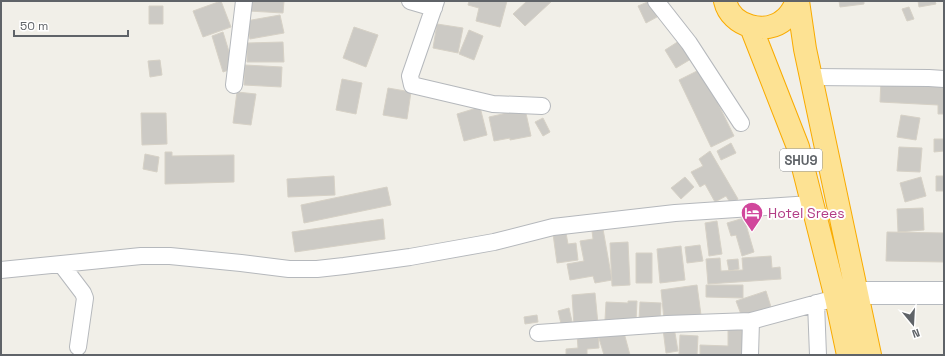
<svg xmlns="http://www.w3.org/2000/svg" width="945" height="356" font-family="'Space Grotesk',sans-serif">
  <style>
    .building { fill: #cccac5; stroke: #d6d1c6 }
    .lines { fill: none; stroke-linecap: round; stroke-linejoin: round }
    .street-casing { stroke: #b5b8bc; stroke-width: 18 }
    .secondary-casing { stroke: #b6babf; stroke-width: 24 }
    .highway-casing { stroke: #f9ab00; stroke-width: 24 }
    .street { stroke: #fff; stroke-width: 16 }
    .secondary { stroke: #fff; stroke-width: 22 }
    .highway { stroke: #fde293; stroke-width: 22 }
    .labels { text-anchor: middle; dominant-baseline: central; stroke-width: 4; stroke-linejoin: round; paint-order: stroke }
    .shield { fill: #fff; stroke: #8f9295; stroke-width: 1 }
    .shield-label { font-size: 13px; font-weight: bold; fill: #5f6368 }
    .hotel-label { font-size: 14px; fill: #b23c85; stroke: #fff; text-anchor: start }
  </style>
  <rect width="100%" height="100%" fill="#f1efe8"/>
  <path class="building" d="M221,1L231,27L203,37L193,11Z
    M249,1H284L283,13L249,11Z
    M469,1H507L500,27L476,21L479,8L468,5Z
    M527,1H552L525,26L513,14Z
    M650,1L657,17L646,23L638,6Z
    M839,1H864V4L840,7Z
    M918,1H935L936,4L919,7Z
    M149,6H163V24H149Z
    M909,7L914,19L907,21L902,9Z
    M280,15L284,33L250,39L246,21Z
    M437,24L463,28L458,53L433,48Z
    M354,27L378,35L366,67L343,58Z
    M469,30L483,36L474,60L459,54Z
    M223,32L234,68L223,72L212,36Z
    M679,41L691,59L676,68L665,50Z
    M283,42L284,62H247V43Z
    M160,60L162,75L150,77L148,61Z
    M245,65L282,67L281,87L244,85Z
    M701,69L734,136L711,147L679,80Z
    M342,79L362,83L356,114L336,110Z
    M881,79L944,82V114H938V105L880,102Z
    M388,88L411,92L407,119L383,115Z
    M237,92L256,94L251,125L233,123Z
    M480,107L487,135L464,141L457,114Z
    M525,109L531,136L510,140V138L494,141L489,117Z
    M141,113H166L167,144L142,145Z
    M901,115L920,118L916,140L897,137Z
    M543,118L550,132L543,136L535,122Z
    M934,139H944V151L934,152Z
    M731,143L736,153L721,160L717,151Z
    M899,147L922,148L920,172L897,171Z
    M710,151L738,199L731,204L726,196L715,202L705,184L700,187L691,172L703,166L699,159Z
    M165,152H172V156L234,155V182L165,184Z
    M145,154L159,157L157,172L143,169Z
    M334,176L335,195L288,197L287,179Z
    M936,176H944V191H936Z
    M685,177L694,187L681,199L671,188Z
    M921,177L926,196L905,202L900,183Z
    M387,187L391,205L304,223L301,205Z
    M923,208L924,230L898,232L897,209Z
    M744,218L754,252L742,256L736,235L731,236L727,223Z
    M383,219L385,239L295,252L292,232Z
    M717,221L722,254L709,256L705,223Z
    M603,229L612,280L595,283L593,276L570,280L567,264L584,261L580,241L593,239L592,231Z
    M887,232L944,233V262L886,261Z
    M566,233L568,244L576,243L578,260L557,263L553,234Z
    M628,242L630,285L612,286L610,243Z
    M700,245L703,261L687,263L685,247Z
    M681,246L685,280L660,283L657,249Z
    M636,253H652V283H636Z
    M771,256L772,268L780,267L781,279L708,284L706,259L720,258L721,271L743,270L742,258Z
    M738,259L739,269L729,271L727,260Z
    M697,285L701,315L664,319L661,290Z
    M706,285H743V298L706,297Z
    M766,291L771,307L742,317L736,301Z
    M595,293L598,324L574,326L572,295Z
    M628,301H637L636,321L605,320L606,302L628,303Z
    M640,302L661,303L660,322L639,321Z
    M569,308L573,326L562,328L558,311Z
    M537,315L538,322L525,324L524,317Z
    M674,327L678,351L666,353L663,329Z
    M728,328H748L747,355H700V345L728,346Z
    M623,329L630,355H604L598,335Z
    M598,332L599,348L587,349V355H566V349L578,348L577,334Z
    M680,335L698,336L697,355L679,354Z"/>
  <g class="lines">
    <g class="street-casing">
      <path id="street" d="M410,1L434,8
        M436,1L410,76L412,85L493,104L542,106
        M656,1L689,43L741,123
        M811,77L929,78L944,79
        M234,85L244,1
        M61,264L83,293L85,298L78,347
        M1,270L141,256H170L241,263L289,269H317L344,266L410,257L494,242L553,227L675,213L811,204
        M816,303L818,355
        M538,333L667,324L751,321L836,298
        M750,355L751,321"/>
    </g>
    <g class="secondary-casing">
      <path id="secondary" d="M840,297L858,293H944"/>
    </g>
    <g class="highway-casing">
      <path id="highway" d="M725,1C731,27 766,36 785,19C791,14 794,8 797,1
        M798,1L805,49L870,355
        M751,27L798,147L836,298L848,355"/>
    </g>
    <use href="#street" class="street"/>
    <use href="#secondary" class="secondary"/>
    <use href="#highway" class="highway"/>
  </g>
  <defs>
    <g id="hotel-pin" transform="scale(1.15)"><path d="M0 17L-7.5 6A9.5 9.5 0 1 1 7.5 6Z" fill="#d1479c" stroke="#fff"/><path d="M-6-4.5h1.5V1H6V5H4.5V3h-9V5H-6ZM-4 0a1.8 1.8 0 1 1 3.6 0ZM.5 0V-2.5h3Q6-2.5 6 0Z" fill="#fff"/></g>
  </defs>
  <g fill-rule="evenodd">
    <use href="#hotel-pin" x="752" y="213"/>
  </g>
  <g class="labels">
    <rect class="shield" x="780" y="149" width="42" height="22" rx="3"/>
    <g class="shield-label">
      <text x="801" y="160">SHU9</text>
    </g>
    <g class="hotel-label">
      <text x="768" y="213">Hotel Srees</text>
    </g>
  </g>
  <rect width="945" height="356" fill="none" stroke="#5f6368" stroke-width="4"/>
  <g transform="translate(913 324) rotate(162)" stroke="#ffffff" stroke-width="3" paint-order="stroke">
  <path d="M0-3L7 15L0 10L-7 15Z" fill="#5f6368"/>
  <text y="-6" font-size="11" font-weight="bold" text-anchor="middle" fill="#5f6368">N</text>
  </g>
  <path d="M14 30v6h114v-6" fill="none" stroke="#5f6368" stroke-width="2"/>
  <text x="20" y="30" font-size="12" fill="#5f6368" stroke="#ffffff" stroke-width="3" paint-order="stroke">50 m</text>
</svg>
